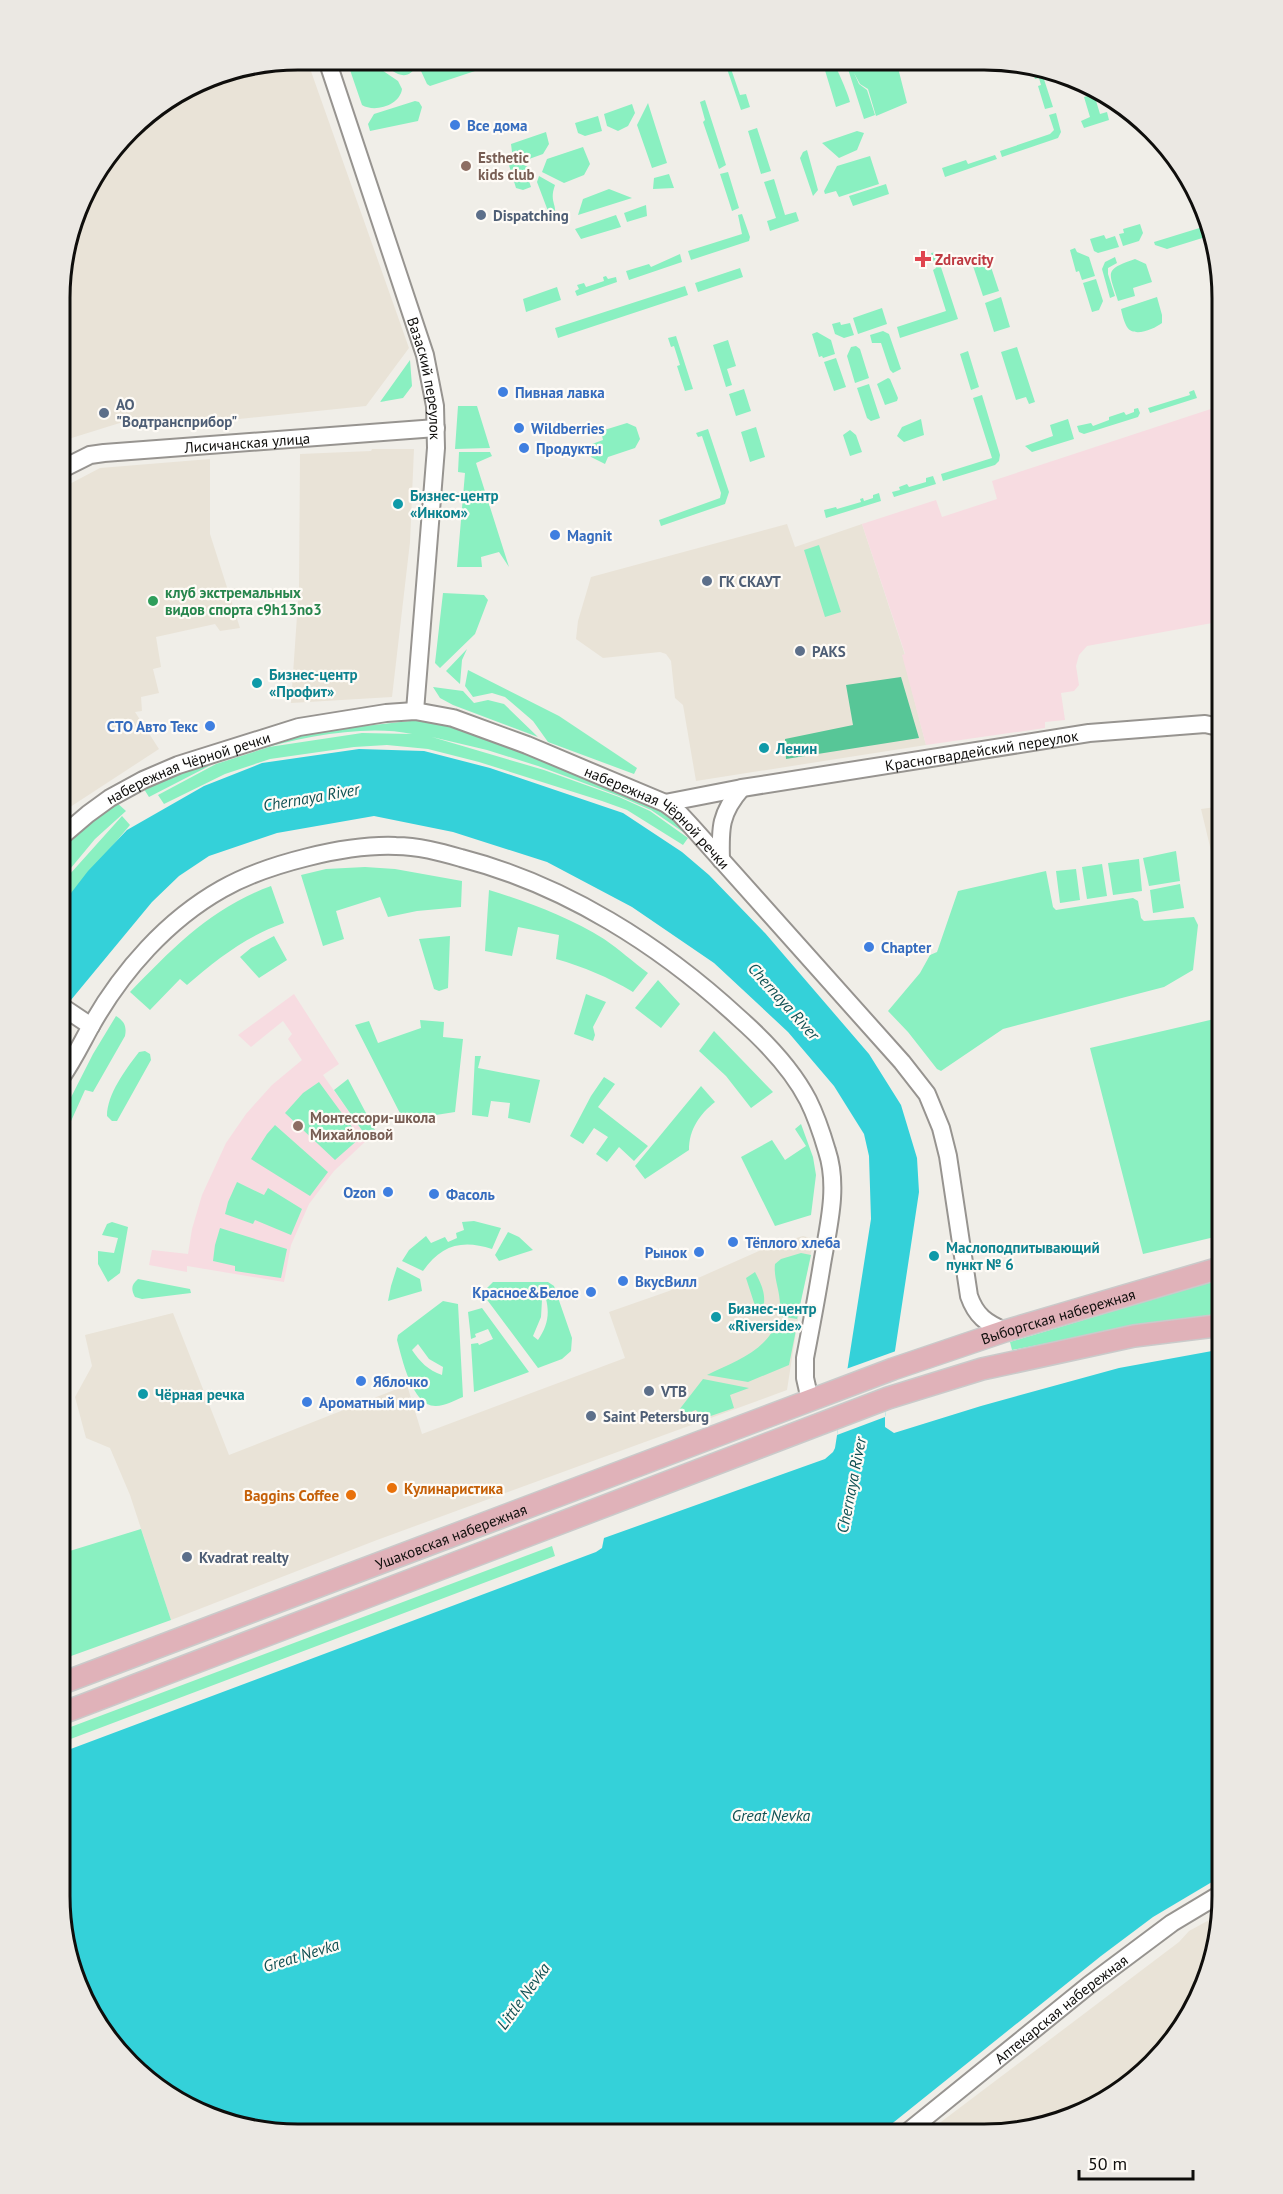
<svg xmlns="http://www.w3.org/2000/svg" width="1283" height="2194" font-family="'PT Sans',sans-serif">
  <style>
    .built { fill: #e9e3d7 }
    .education { fill: #f7dce1 }
    .green { fill: #8af0c1; fill-rule: evenodd }
    .forest { fill: #57c697 }
    .water { fill: #34d1d9 }
    .pier { fill: #f0eee8 }
    .lines { fill: none; stroke-linecap: round; stroke-linejoin: round }
    .minor-casing { stroke: #979490; stroke-width: 20 }
    .major-casing { stroke: #cacaca; stroke-width: 24 }
    .minor { stroke: #fff; stroke-width: 16 }
    .major { stroke: #e0b2b9; stroke-width: 21 }
    .shop-dot { fill: #3f7fe0; stroke: #fefbf6; stroke-width: 2 }
    .education-dot { fill: #8d6e63; stroke: #fefbf6; stroke-width: 2 }
    .service-dot { fill: #5c6f8a; stroke: #fefbf6; stroke-width: 2 }
    .health-dot { fill: #e0444e; stroke: #fefbf6; stroke-width: 2 }
    .culture-dot { fill: #0f9aa8; stroke: #fefbf6; stroke-width: 2 }
    .leisure-dot { fill: #2e9e5b; stroke: #fefbf6; stroke-width: 2 }
    .food-dot { fill: #e8710a; stroke: #fefbf6; stroke-width: 2 }
    .labels { text-anchor: middle; dominant-baseline: central; stroke-width: 4.5; stroke-linejoin: round; paint-order: stroke }
    .shop-label { font-size: 15px; font-weight: bold; fill: #366cbe; stroke: #fefbf6; text-anchor: start }
    .education-label { font-size: 15px; font-weight: bold; fill: #785e54; stroke: #fefbf6; text-anchor: start }
    .service-label { font-size: 15px; font-weight: bold; fill: #4e5e75; stroke: #fefbf6; text-anchor: start }
    .health-label { font-size: 15px; font-weight: bold; fill: #be3a42; stroke: #fefbf6; text-anchor: start }
    .street-label { font-size: 15px; fill: #0f0e0c; stroke: #fefbf6 }
    .culture-label { font-size: 15px; font-weight: bold; fill: #0d838f; stroke: #fefbf6; text-anchor: start }
    .leisure-label { font-size: 15px; font-weight: bold; fill: #27864d; stroke: #fefbf6; text-anchor: start }
    .food-label { font-size: 15px; font-weight: bold; fill: #c56008; stroke: #fefbf6; text-anchor: start }
    .water-label { font-size: 16px; font-style: italic; fill: #0f5053; stroke: #fefbf6 }
    .rim { fill: none; stroke: #0f0e0c; stroke-width: 3 }
  </style>
  <rect width="100%" height="100%" fill="#f0eee8"/>
  <path class="built" d="M299,60H307L409,348L366,406L180,425L139,417L62,441V268L85,193L141,120L196,85L228,74Z
    M372,449H414L410,542L392,697L291,703L299,587L300,454L371,451Z
    M210,459V534L240,628L220,631L215,624L156,637L161,667L153,669L159,693L141,697L142,711L135,712L159,749L61,813L62,488L100,468Z
    M787,524L795,547L862,524L905,655L903,656L926,745L696,781L683,705L675,698L671,661L666,654L660,652L603,658L576,639L578,621L591,577Z
    M1223,806V901L1201,809Z
    M803,1236L814,1239L801,1300L787,1390L377,1540L171,1620L130,1495L110,1448L86,1438L75,1397L92,1366L85,1335L173,1313L229,1455L407,1385L422,1434L625,1358L609,1312L669,1291L770,1246Z
    M1222,1913L1205,1986L1173,2041L1117,2094L1061,2121L984,2134H925L1179,1942L1189,1931Z"/>
  <path class="education" d="M1223,405V621L1087,646L1079,655L1076,666L1079,685L1074,691L1061,693L1065,720L1045,722V728L926,745L902,655L905,654L862,524L936,500L942,517L997,499L992,481Z
    M294,994L339,1064L323,1075L368,1139L334,1171L309,1204L291,1245L284,1282L187,1266V1272L149,1265L152,1250L188,1254L192,1229L202,1195L226,1143L246,1114L272,1085L302,1060L288,1039L292,1034L283,1021L251,1047L238,1035Z"/>
  <path class="green" d="M355,60H367L398,81L402,89C400,105 375,113 362,105L350,70Z
    M378,60L415,61H420C406,86 396,73 378,60Z
    M426,61H505L430,86L427,84L421,71Z
    M725,63H729L740,95L746,94L750,107L741,110Z
    M854,63L897,64L907,103L876,116L868,89L860,84L854,73L859,84L867,90L875,115L864,119L848,69H852Z
    M834,64C837,68 849,96 850,102L836,107L824,67Z
    M1041,70L1053,107L1045,109L1038,86L1041,85L1039,78L1035,79L1033,73Z
    M1094,94L1100,114L1107,112L1109,120L1084,128L1081,121L1090,117L1084,97Z
    M705,100L726,165L719,169L703,122L705,120L700,102Z
    M415,101L419,102L422,107L418,121L370,131L368,124L374,114Z
    M648,103L667,163L652,168L637,125Z
    M632,104L635,113L628,126L618,131L607,126L604,114Z
    M1056,113L1061,132L1058,138L1002,157L1000,151L1050,134L1054,130L1049,115Z
    M598,116L602,131L585,136L578,133L575,123Z
    M757,128L771,171L761,174L748,131Z
    M857,131L864,133L857,150L839,158L822,143Z
    M546,132L549,144L543,154L529,159L512,152L511,144Z
    M583,147L590,164L584,175L564,183L542,172L547,159Z
    M807,150L818,190L813,196L800,158L803,152Z
    M995,155L997,159L945,177L942,168L966,160L968,164Z
    M870,156L879,184L839,197L836,191L825,194L824,191L837,166Z
    M513,160L530,168L533,175L529,181L531,187L523,190L516,188L508,162Z
    M728,172L739,208L732,211L720,174Z
    M669,174L674,188L653,189L654,178Z
    M539,176L555,185C549,202 557,203 555,217L551,219L537,182Z
    M774,179L785,215L796,212L799,221L770,231L767,221L776,218L764,182Z
    M886,184L889,194L853,206L849,196Z
    M609,189L632,198L578,215L583,199Z
    M1196,194L1210,222L1212,235L1167,249L1155,245L1154,242L1206,226Z
    M646,205L647,216L627,222L624,213Z
    M742,214L750,237L749,241L691,260L688,251L742,234L738,215Z
    M616,215L621,227L581,239L575,229Z
    M1140,224L1143,233L1139,241L1123,246L1119,234L1124,233L1123,229Z
    M1104,235L1106,239L1115,236L1119,247L1098,253L1094,251L1090,239Z
    M1075,248L1077,252L1089,257L1095,276L1082,280L1079,271L1076,272L1070,250Z
    M936,252L958,319L900,338L897,327L946,311L933,270L936,268L931,253Z
    M680,254L682,262L629,280L626,271L649,264L651,267Z
    M987,255L999,291L983,296L971,260Z
    M1115,257L1117,263L1108,268V274L1115,296L1110,298L1102,269L1105,262Z
    M1135,259L1146,264L1152,282L1133,288L1135,296L1118,301C1109,272 1103,270 1135,259Z
    M740,268L743,277L698,292L695,283Z
    M606,276L608,279L616,277L617,282L577,296L575,291L579,289L577,285L584,283L586,287L604,281L603,277Z
    M1096,279L1103,301L1099,310L1092,312L1083,283Z
    M685,286L688,295L558,338L555,328Z
    M557,287L561,300L526,312L523,299Z
    M1001,297L1010,327L994,332L985,303Z
    M1157,297L1162,315V323C1154,329 1134,338 1127,327C1124,322 1122,314 1121,309Z
    M882,308L887,324L858,334L853,318Z
    M840,322L841,325L850,323L854,335L844,338L835,334L832,324Z
    M883,331L889,334L901,369L893,373L890,370L881,343H872L870,335Z
    M817,332L831,340L835,354L823,358L822,356L819,357L812,334Z
    M676,336L693,389L685,391L677,366L680,365L674,346L671,347L668,338Z
    M728,340L736,366L727,369L732,385L726,387L713,345Z
    M856,346L860,349L869,378L855,383L847,356L851,347Z
    M1017,347L1035,402L1029,404L1026,397L1016,400L1001,352Z
    M968,351L979,387L971,390L960,354Z
    M836,358L846,387L834,391L824,362Z
    M410,360L412,386L403,398L380,402Z
    M888,378L890,379L898,398L897,401L885,405L877,384Z
    M869,384L880,418L871,421L867,418L857,388Z
    M744,389L751,411L736,416L729,394Z
    M1194,390L1197,398L1150,413L1148,408L1190,395L1189,392Z
    M982,395L1000,455L999,461L995,465L943,481L941,474L992,458L973,398Z
    M458,406H477L490,448L455,449Z
    M1138,408L1140,413L1138,417L1084,434L1079,432L1077,426L1091,423L1093,426L1109,420V417L1124,412L1126,415L1134,412V409Z
    M921,419L924,435L904,442L897,436L902,427Z
    M1068,419L1074,439L1032,452L1025,446L1053,436L1050,425Z
    M627,423L636,427L640,439L635,448L608,457L605,464L591,457L589,450L592,444L603,440L601,431Z
    M756,427L765,457L750,462L741,432Z
    M708,429L729,492L725,504L661,526L659,520L720,498L721,493L702,436L698,437L696,433Z
    M850,430L856,435L862,452L850,456L843,435Z
    M459,452H490L492,456L476,463L509,567L499,552L481,557L482,567H457L465,473L458,472Z
    M933,476L936,484L894,497L892,492L900,490L899,487L907,484L909,487L926,482V478Z
    M879,493L881,501L826,518L824,510L836,507L837,509L861,502L860,499L863,498L864,501L873,498V495Z
    M819,545L841,612L825,617L804,550Z
    M443,593L484,595L488,600L475,634L440,668L435,663Z
    M467,649L462,660L460,684L446,671Z
    M468,670L559,716L637,768L634,774L548,742L533,721L505,697L492,693L473,697L465,686Z
    M433,687L463,691L474,703L488,700L504,704L538,737L453,705L440,698Z
    M419,720H433L475,732L676,814L689,836L651,810L619,796L538,766L487,750L432,737L544,770L619,797L650,811L688,838L683,845L627,810L602,801L479,762L428,749L387,745L354,747L270,759L225,774L164,804L158,795L216,764L269,747L362,733L412,734C356,722 276,743 222,760L279,738L328,730Z
    M213,764L149,797L142,786L167,776Z
    M115,801L126,811L95,839L61,880V845L95,815Z
    M122,816L130,825L61,907V884Z
    M1176,851L1180,881L1149,886L1143,858Z
    M1139,859L1142,891L1113,895L1108,863Z
    M1102,864L1107,896L1087,899L1082,867Z
    M365,867L395,869L462,881L461,907L417,911L388,917L380,897L336,911L344,939L323,946L301,875L326,869Z
    M1076,869L1080,900L1060,903L1056,871Z
    M1046,871L1053,907L1056,910L1133,898L1138,901L1141,918L1144,921L1194,917L1198,925L1193,970L1164,987L1003,1029L941,1071L937,1069L908,1032L888,1011L920,973L930,955L937,952L958,891Z
    M1180,884L1184,908L1153,913L1150,890Z
    M271,886L284,923C247,936 217,959 187,985L180,979L150,1010L130,992C174,947 211,908 271,886Z
    M489,890C528,902 569,917 604,939C619,949 633,962 648,973L633,992C608,977 584,967 556,959L559,935L518,927L512,956L485,951Z
    M274,936L287,960L259,978L240,957L251,948Z
    M450,936L448,988L439,991L434,989L419,939Z
    M658,980L680,1004L661,1028L635,1008Z
    M586,994L606,1002L593,1027L595,1035L593,1041L574,1034Z
    M116,1016C124,1021 127,1026 125,1036L93,1092L85,1090L63,1139L61,1134V1117L93,1054Z
    M1223,1017V1235L1143,1254L1090,1048Z
    M420,1020L444,1022L443,1037L463,1039L455,1112L423,1117L406,1125L355,1025L369,1021L378,1043L421,1028Z
    M714,1031L773,1092L751,1108L726,1076L699,1051Z
    M145,1051L150,1054L151,1060L117,1121H112L107,1116C107,1094 126,1069 139,1052Z
    M475,1056H481L478,1068L540,1080L530,1123L508,1118L510,1103L491,1101L488,1117L472,1115Z
    M604,1077L615,1084L598,1107L648,1146L634,1161L619,1147L607,1162L596,1154L608,1137L594,1128L583,1144L570,1136L591,1096Z
    M348,1079L376,1132L368,1139L334,1090Z
    M319,1082L360,1138L335,1160L285,1113L303,1093Z
    M701,1086L715,1102C700,1114 689,1129 689,1150L645,1179L635,1166Z
    M801,1124L813,1157L816,1175L811,1215L775,1226L741,1157L772,1140L785,1160L806,1146L795,1129Z
    M275,1125L328,1172L310,1196L251,1159L267,1134Z
    M237,1182L264,1195L268,1188L302,1209L291,1235L255,1220L253,1224L225,1214L228,1202Z
    M474,1221L501,1228L492,1249C462,1239 441,1245 423,1271L402,1261L409,1250L426,1236L431,1243L445,1237L448,1242L457,1238L456,1233L464,1230L462,1222Z
    M112,1222L128,1227L120,1273L108,1282L98,1264V1251L114,1253L118,1238L102,1235L107,1224Z
    M220,1228L287,1249L281,1278L235,1271V1266L213,1261L215,1245Z
    M508,1232L519,1237L533,1250L499,1261L495,1255Z
    M801,1253L811,1255L797,1319L779,1316C783,1294 773,1281 775,1264L781,1259Z
    M397,1267L420,1279L422,1291L388,1301L391,1286Z
    M755,1272C763,1287 767,1297 762,1313L757,1312L746,1278Z
    M1223,1278V1314L1131,1327L1012,1350L1010,1342Z
    M138,1279L190,1289L191,1293L142,1299L135,1297C131,1289 131,1285 138,1279Z
    M493,1282H548L554,1286L572,1338L571,1351L562,1359L538,1368L482,1293ZM546,1299C550,1315 547,1327 538,1340L533,1336L541,1317L542,1300Z
    M443,1301L458,1304L463,1397C455,1400 445,1406 436,1406C412,1407 402,1358 397,1340L398,1335ZM418,1344L429,1359L443,1367L442,1375C428,1370 420,1362 412,1350Z
    M482,1308L529,1372L474,1392L471,1344L478,1343L479,1345L493,1339L488,1329L475,1334L476,1337L471,1339L468,1312Z
    M778,1320L797,1325L789,1365L748,1382L707,1375C735,1361 766,1352 778,1320Z
    M703,1379L749,1388L730,1395L734,1408L702,1419L696,1410L672,1419Z
    M141,1529L171,1620L60,1660V1554Z
    M552,1546L555,1556L60,1743V1731Z"/>
  <path class="forest" d="M901,677L919,738L786,759L785,739L853,725L846,685Z"/>
  <path class="water" d="M359,749L424,751L490,768L623,813L682,852L709,875L765,933L869,1054L901,1105L917,1158L919,1192L885,1417V1427L894,1433L981,1406L1119,1368L1223,1349L1222,1876L1153,1917L1101,1956L879,2134L267,2132L207,2116L153,2084L100,2028L73,1972L60,1895V1753L596,1552L602,1548L604,1538L825,1459L833,1452L835,1448L871,1219L869,1156L864,1134L834,1086L788,1032L714,963L632,907L547,862L453,832L374,816L277,833L209,856L179,876L152,902L61,1012V906L88,871L127,830L204,786L262,763Z"/>
  <path class="pier" d="M896,1351L885,1417L837,1435L846,1369Z"/>
  <g class="lines">
    <g class="minor-casing">
      <g id="minor">
        <path id="s1" d="M327,60L425,355L435,406L436,448L415,711"/>
        <path id="s2" d="M62,469L90,455L104,453L436,428"/>
        <path id="s3" d="M665,803L742,788L1089,733L1205,724L1223,728"/>
        <path id="s4" d="M61,837L88,814L110,798L143,780L178,765L299,727L386,713L415,711L453,718L527,745L665,803L680,814L692,827L902,1062L927,1094L941,1128L948,1156L969,1296C976,1316 986,1323 1005,1331"/>
        <path d="M721,860C720,828 720,813 742,788"/>
        <path d="M61,1006L91,1026"/>
        <path d="M61,1078C73,1061 81,1044 91,1026C122,971 167,920 222,889C266,864 346,844 396,846C418,846 440,852 461,858C565,885 660,945 739,1018C765,1041 792,1069 808,1100C816,1116 822,1134 827,1151C839,1187 828,1228 822,1264C817,1295 811,1327 805,1358V1378L810,1400"/>
        <path id="s5" d="M905,2134L1089,1985L1172,1923L1222,1893"/>
      </g>
    </g>
    <g class="major-casing">
      <g id="major">
        <path id="s6" d="M60,1684L893,1369L1005,1331L1223,1267"/>
        <path d="M60,1714L888,1398L982,1369L1134,1336L1223,1325"/>
      </g>
    </g>
    <use href="#minor" class="minor"/>
    <use href="#major" class="major"/>
  </g>
  <g class="shop-dot">
    <circle cx="455" cy="125" r="6"/>
    <circle cx="503" cy="392" r="6"/>
    <circle cx="519" cy="428" r="6"/>
    <circle cx="524" cy="448" r="6"/>
    <circle cx="555" cy="535" r="6"/>
    <circle cx="210" cy="726" r="6"/>
    <circle cx="869" cy="947" r="6"/>
    <circle cx="388" cy="1192" r="6"/>
    <circle cx="434" cy="1194" r="6"/>
    <circle cx="733" cy="1242" r="6"/>
    <circle cx="699" cy="1252" r="6"/>
    <circle cx="623" cy="1281" r="6"/>
    <circle cx="591" cy="1292" r="6"/>
    <circle cx="361" cy="1381" r="6"/>
    <circle cx="307" cy="1402" r="6"/>
  </g>
  <g class="education-dot">
    <circle cx="466" cy="166" r="6"/>
    <circle cx="298" cy="1126" r="6"/>
  </g>
  <g class="service-dot">
    <circle cx="481" cy="215" r="6"/>
    <circle cx="104" cy="413" r="6"/>
    <circle cx="707" cy="581" r="6"/>
    <circle cx="800" cy="651" r="6"/>
    <circle cx="649" cy="1391" r="6"/>
    <circle cx="591" cy="1416" r="6"/>
    <circle cx="187" cy="1557" r="6"/>
  </g>
  <path class="health-dot" d="M920 250h6v6h6v6h-6v6h-6v-6h-6v-6h6z"/>
  <g class="culture-dot">
    <circle cx="398" cy="504" r="6"/>
    <circle cx="257" cy="683" r="6"/>
    <circle cx="764" cy="748" r="6"/>
    <circle cx="934" cy="1256" r="6"/>
    <circle cx="716" cy="1317" r="6"/>
    <circle cx="143" cy="1394" r="6"/>
  </g>
  <circle class="leisure-dot" cx="153" cy="601" r="6"/>
  <g class="food-dot">
    <circle cx="392" cy="1488" r="6"/>
    <circle cx="351" cy="1495" r="6"/>
  </g>
  <g class="labels">
    <g class="shop-label">
      <text x="467" y="125">Все дома</text>
      <text x="515" y="392">Пивная лавка</text>
      <text x="531" y="428">Wildberries</text>
      <text x="536" y="448">Продукты</text>
      <text x="567" y="535">Magnit</text>
      <text x="198" y="726" text-anchor="end">СТО Авто Текс</text>
      <text x="881" y="947">Chapter</text>
      <text x="376" y="1192" text-anchor="end">Ozon</text>
      <text x="446" y="1194">Фасоль</text>
      <text x="745" y="1242">Тёплого хлеба</text>
      <text x="687" y="1252" text-anchor="end">Рынок</text>
      <text x="635" y="1281">ВкусВилл</text>
      <text x="579" y="1292" text-anchor="end">Красное&amp;Белое</text>
      <text x="373" y="1381">Яблочко</text>
      <text x="319" y="1402">Ароматный мир</text>
    </g>
    <g class="education-label">
      <text x="478" y="157">Esthetic<tspan x="478" dy="17">kids club</tspan></text>
      <text x="310" y="1117">Монтессори-школа<tspan x="310" dy="17">Михайловой</tspan></text>
    </g>
    <g class="service-label">
      <text x="493" y="215">Dispatching</text>
      <text x="116" y="404">АО<tspan x="116" dy="17">"Водтрансприбор"</tspan></text>
      <text x="719" y="581">ГК СКАУТ</text>
      <text x="812" y="651">PAKS</text>
      <text x="661" y="1391">VTB</text>
      <text x="603" y="1416">Saint Petersburg</text>
      <text x="199" y="1557">Kvadrat realty</text>
    </g>
    <g class="health-label">
      <text x="935" y="259">Zdravcity</text>
    </g>
    <g class="street-label">
      <text stroke="none"><textPath href="#s1" startOffset="334">Вазаский переулок</textPath></text>
      <text stroke="none"><textPath href="#s2" startOffset="189">Лисичанская улица</textPath></text>
      <text stroke="none"><textPath href="#s3" startOffset="321">Красногвардейский переулок</textPath></text>
      <text stroke="none"><textPath href="#s4" startOffset="147">набережная Чёрной речки</textPath></text>
      <text stroke="none"><textPath href="#s4" startOffset="651">набережная Чёрной речки</textPath></text>
      <text stroke="none"><textPath href="#s6" startOffset="1064">Выборгская набережная</textPath></text>
      <text stroke="none"><textPath href="#s6" startOffset="418">Ушаковская набережная</textPath></text>
      <text stroke="none"><textPath href="#s5" startOffset="200">Аптекарская набережная</textPath></text>
    </g>
    <g class="culture-label">
      <text x="410" y="495">Бизнес-центр<tspan x="410" dy="17">«Инком»</tspan></text>
      <text x="269" y="674">Бизнес-центр<tspan x="269" dy="17">«Профит»</tspan></text>
      <text x="776" y="748">Ленин</text>
      <text x="946" y="1247">Маслоподпитывающий<tspan x="946" dy="17">пункт № 6</tspan></text>
      <text x="728" y="1308">Бизнес-центр<tspan x="728" dy="17">«Riverside»</tspan></text>
      <text x="155" y="1394">Чёрная речка</text>
    </g>
    <g class="leisure-label">
      <text x="165" y="592">клуб экстремальных<tspan x="165" dy="17">видов спорта c9h13no3</tspan></text>
    </g>
    <g class="food-label">
      <text x="404" y="1488">Кулинаристика</text>
      <text x="339" y="1495" text-anchor="end">Baggins Coffee</text>
    </g>
    <g class="water-label">
      <text transform="translate(311 797) rotate(-10)">Chernaya River</text>
      <text transform="translate(784 1001) rotate(48)">Chernaya River</text>
      <text transform="translate(851 1485) rotate(-79)">Chernaya River</text>
      <text x="771" y="1815">Great Nevka</text>
      <text transform="translate(301 1955) rotate(-17)">Great Nevka</text>
      <text transform="translate(523 1996) rotate(-54)">Little Nevka</text>
    </g>
  </g>
  <path d="M0 0H1283V2194H0ZM298 70H984A228 228 0 0 1 1212 298V1896A228 228 0 0 1 984 2124H298A228 228 0 0 1 70 1896V298A228 228 0 0 1 298 70Z" fill="#ebe8e3" fill-rule="evenodd"/>
  <path class="rim" d="M298 70H984A228 228 0 0 1 1212 298V1896A228 228 0 0 1 984 2124H298A228 228 0 0 1 70 1896V298A228 228 0 0 1 298 70Z"/>
  <path d="M1079 2170v9h114v-9" fill="none" stroke="#0f0e0c" stroke-width="3"/>
  <text x="1088" y="2170" font-size="18" fill="#0f0e0c" stroke="#fefbf6" stroke-width="4.5" paint-order="stroke">50 m</text>
</svg>
